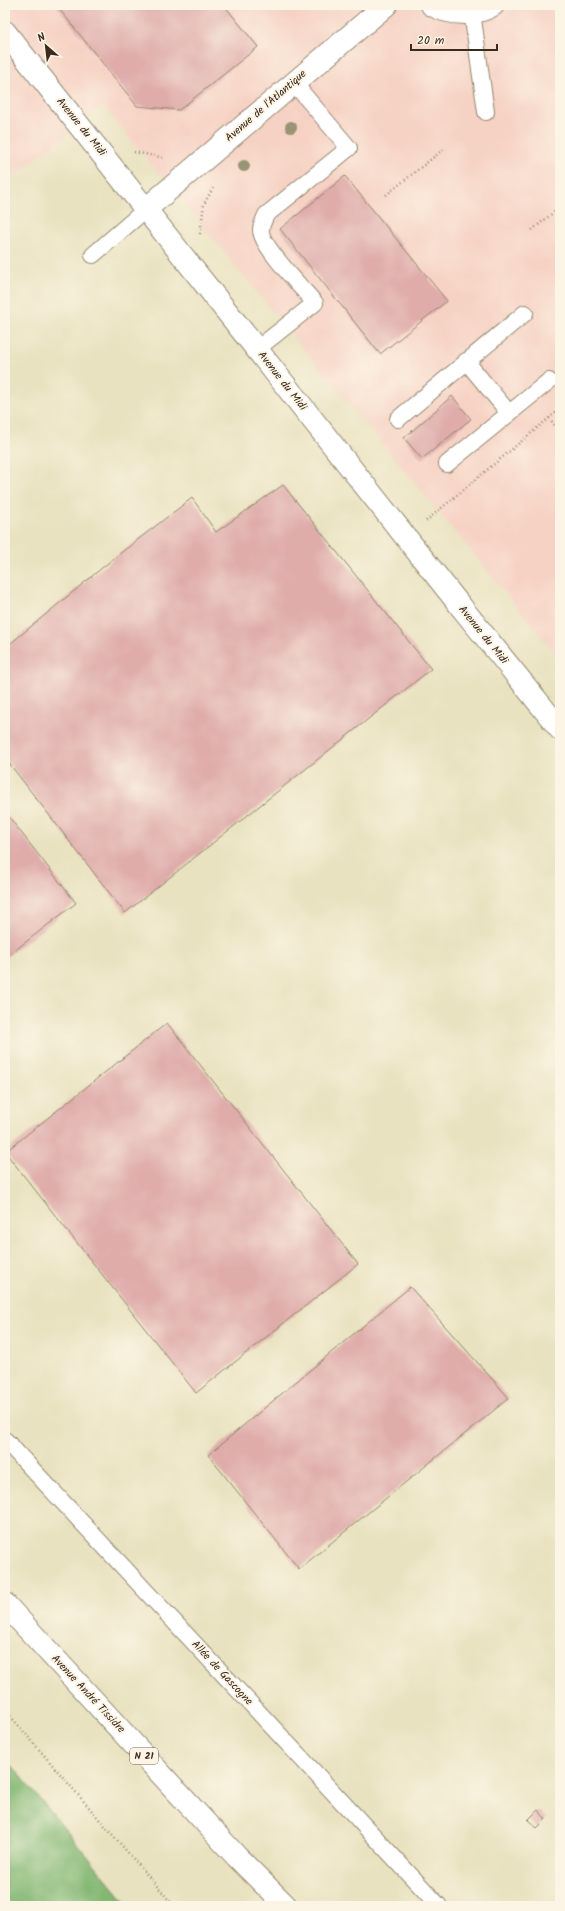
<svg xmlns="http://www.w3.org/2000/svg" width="565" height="1911" font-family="Kalam,sans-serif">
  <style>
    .built { fill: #f6d2c4 }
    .forest { fill: #83b873; stroke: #5f7148 }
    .building { fill: #dfacaa }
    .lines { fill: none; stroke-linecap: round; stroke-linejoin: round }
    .lane-casing { stroke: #92866f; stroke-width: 18 }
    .street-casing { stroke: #92866f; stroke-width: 24 }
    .secondary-casing { stroke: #92866f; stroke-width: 24 }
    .primary-casing { stroke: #92866f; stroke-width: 24 }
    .path { stroke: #92866f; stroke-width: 2.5; stroke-dasharray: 1 3; stroke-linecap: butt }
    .lane { stroke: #fff; stroke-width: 16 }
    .street { stroke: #fff; stroke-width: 22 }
    .secondary { stroke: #fff; stroke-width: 22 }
    .primary { stroke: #fff; stroke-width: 22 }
    .tree { fill: #989475 }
    .labels { text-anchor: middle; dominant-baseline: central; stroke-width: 4; stroke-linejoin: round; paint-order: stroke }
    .shield { fill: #fcf5e5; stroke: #75675a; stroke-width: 1 }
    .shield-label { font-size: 10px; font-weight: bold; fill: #3b2a1e }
    .street-label { font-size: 11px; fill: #3b2a1e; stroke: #fcf5e5 }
  </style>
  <rect width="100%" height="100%" fill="#fcf5e5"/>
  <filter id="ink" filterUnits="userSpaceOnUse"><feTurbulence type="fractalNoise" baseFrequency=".025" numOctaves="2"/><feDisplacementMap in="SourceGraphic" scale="8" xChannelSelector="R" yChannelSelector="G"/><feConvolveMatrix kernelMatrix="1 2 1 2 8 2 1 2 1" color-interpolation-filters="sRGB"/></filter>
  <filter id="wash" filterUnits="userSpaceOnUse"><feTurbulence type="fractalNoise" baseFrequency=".012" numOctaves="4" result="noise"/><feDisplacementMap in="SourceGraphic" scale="16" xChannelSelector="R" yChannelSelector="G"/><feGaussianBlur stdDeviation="0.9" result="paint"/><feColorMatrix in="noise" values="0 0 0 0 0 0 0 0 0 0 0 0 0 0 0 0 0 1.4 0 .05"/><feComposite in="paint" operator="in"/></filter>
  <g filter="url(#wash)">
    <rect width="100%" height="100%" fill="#e9e2c0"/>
    <path class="built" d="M5,5H560V659L103,106L5,183Z"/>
    <path class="forest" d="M5,1757L129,1906H5Z"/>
    <g id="blocks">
      <path class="building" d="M56,5H224L258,47L179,110L137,106Z
        M345,176L447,301L380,354L280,229Z
        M452,396L471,419L422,459L404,438Z
        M283,485L431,669L125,913L5,758V648L114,558L192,498L216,532Z
        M5,812L76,903L5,958Z
        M167,1023L358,1264L196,1393L5,1152Z
        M410,1287L509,1398L299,1569L208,1455Z
        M538,1810L546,1819L537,1828L528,1820Z"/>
    </g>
  </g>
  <g filter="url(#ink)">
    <use href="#blocks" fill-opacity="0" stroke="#92866f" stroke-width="1"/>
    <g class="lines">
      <g class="lane-casing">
        <path id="lane" d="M472,12L486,112
          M93,255L146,209
          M257,349L315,303C304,290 260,245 261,230C261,225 264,220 266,215L349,148L293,82
          M466,361L509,413
          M398,419L525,313
          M447,464L549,381
          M5,1440L439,1906"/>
      </g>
      <g class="street-casing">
        <path id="street" d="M432,5C449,15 476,16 493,5
          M146,209L386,5
          M462,608L560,729"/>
      </g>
      <g class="secondary-casing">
        <path id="secondary" d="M5,32L462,608"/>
      </g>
      <g class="primary-casing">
        <path id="primary" d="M5,1604L237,1857L286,1906"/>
      </g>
      <path class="path" d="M134,152L165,158
        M386,195L444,149
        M532,230L560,207
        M200,234L204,204L213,188
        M549,418L560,432
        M560,458L557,461L560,464
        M426,521L560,409
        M5,1710L174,1906"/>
      <use href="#lane" class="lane"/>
      <use href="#street" class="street"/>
      <use href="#secondary" class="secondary"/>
      <use href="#primary" class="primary"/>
    </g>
    <g class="tree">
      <circle cx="291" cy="127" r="6"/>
      <circle cx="244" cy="166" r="6"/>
    </g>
  </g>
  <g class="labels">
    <rect class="shield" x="130" y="1748" width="28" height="16" rx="3"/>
    <g class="shield-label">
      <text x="144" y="1756">N 21</text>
    </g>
    <g class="street-label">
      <text transform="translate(266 106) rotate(-41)">Avenue de l'Atlantique</text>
      <text transform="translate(81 127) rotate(51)">Avenue du Midi</text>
      <text transform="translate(282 381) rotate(52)">Avenue du Midi</text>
      <text transform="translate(483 635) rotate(51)">Avenue du Midi</text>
      <text transform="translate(222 1673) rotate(47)">Allée de Gascogne</text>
      <text transform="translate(88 1694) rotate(47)">Avenue André Tissidre</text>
    </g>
  </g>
  <rect width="565" height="1911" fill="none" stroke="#fcf5e5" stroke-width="20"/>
  <g transform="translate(46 46) rotate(332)" stroke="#fcf5e5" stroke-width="3" paint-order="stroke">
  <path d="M0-3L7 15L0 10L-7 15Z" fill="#3b2a1e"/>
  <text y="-6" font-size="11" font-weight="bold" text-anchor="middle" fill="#3b2a1e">N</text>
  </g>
  <path d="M411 44v6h86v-6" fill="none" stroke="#3b2a1e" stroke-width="2"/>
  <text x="417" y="44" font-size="12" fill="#3b2a1e" stroke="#fcf5e5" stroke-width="3" paint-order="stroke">20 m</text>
</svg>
